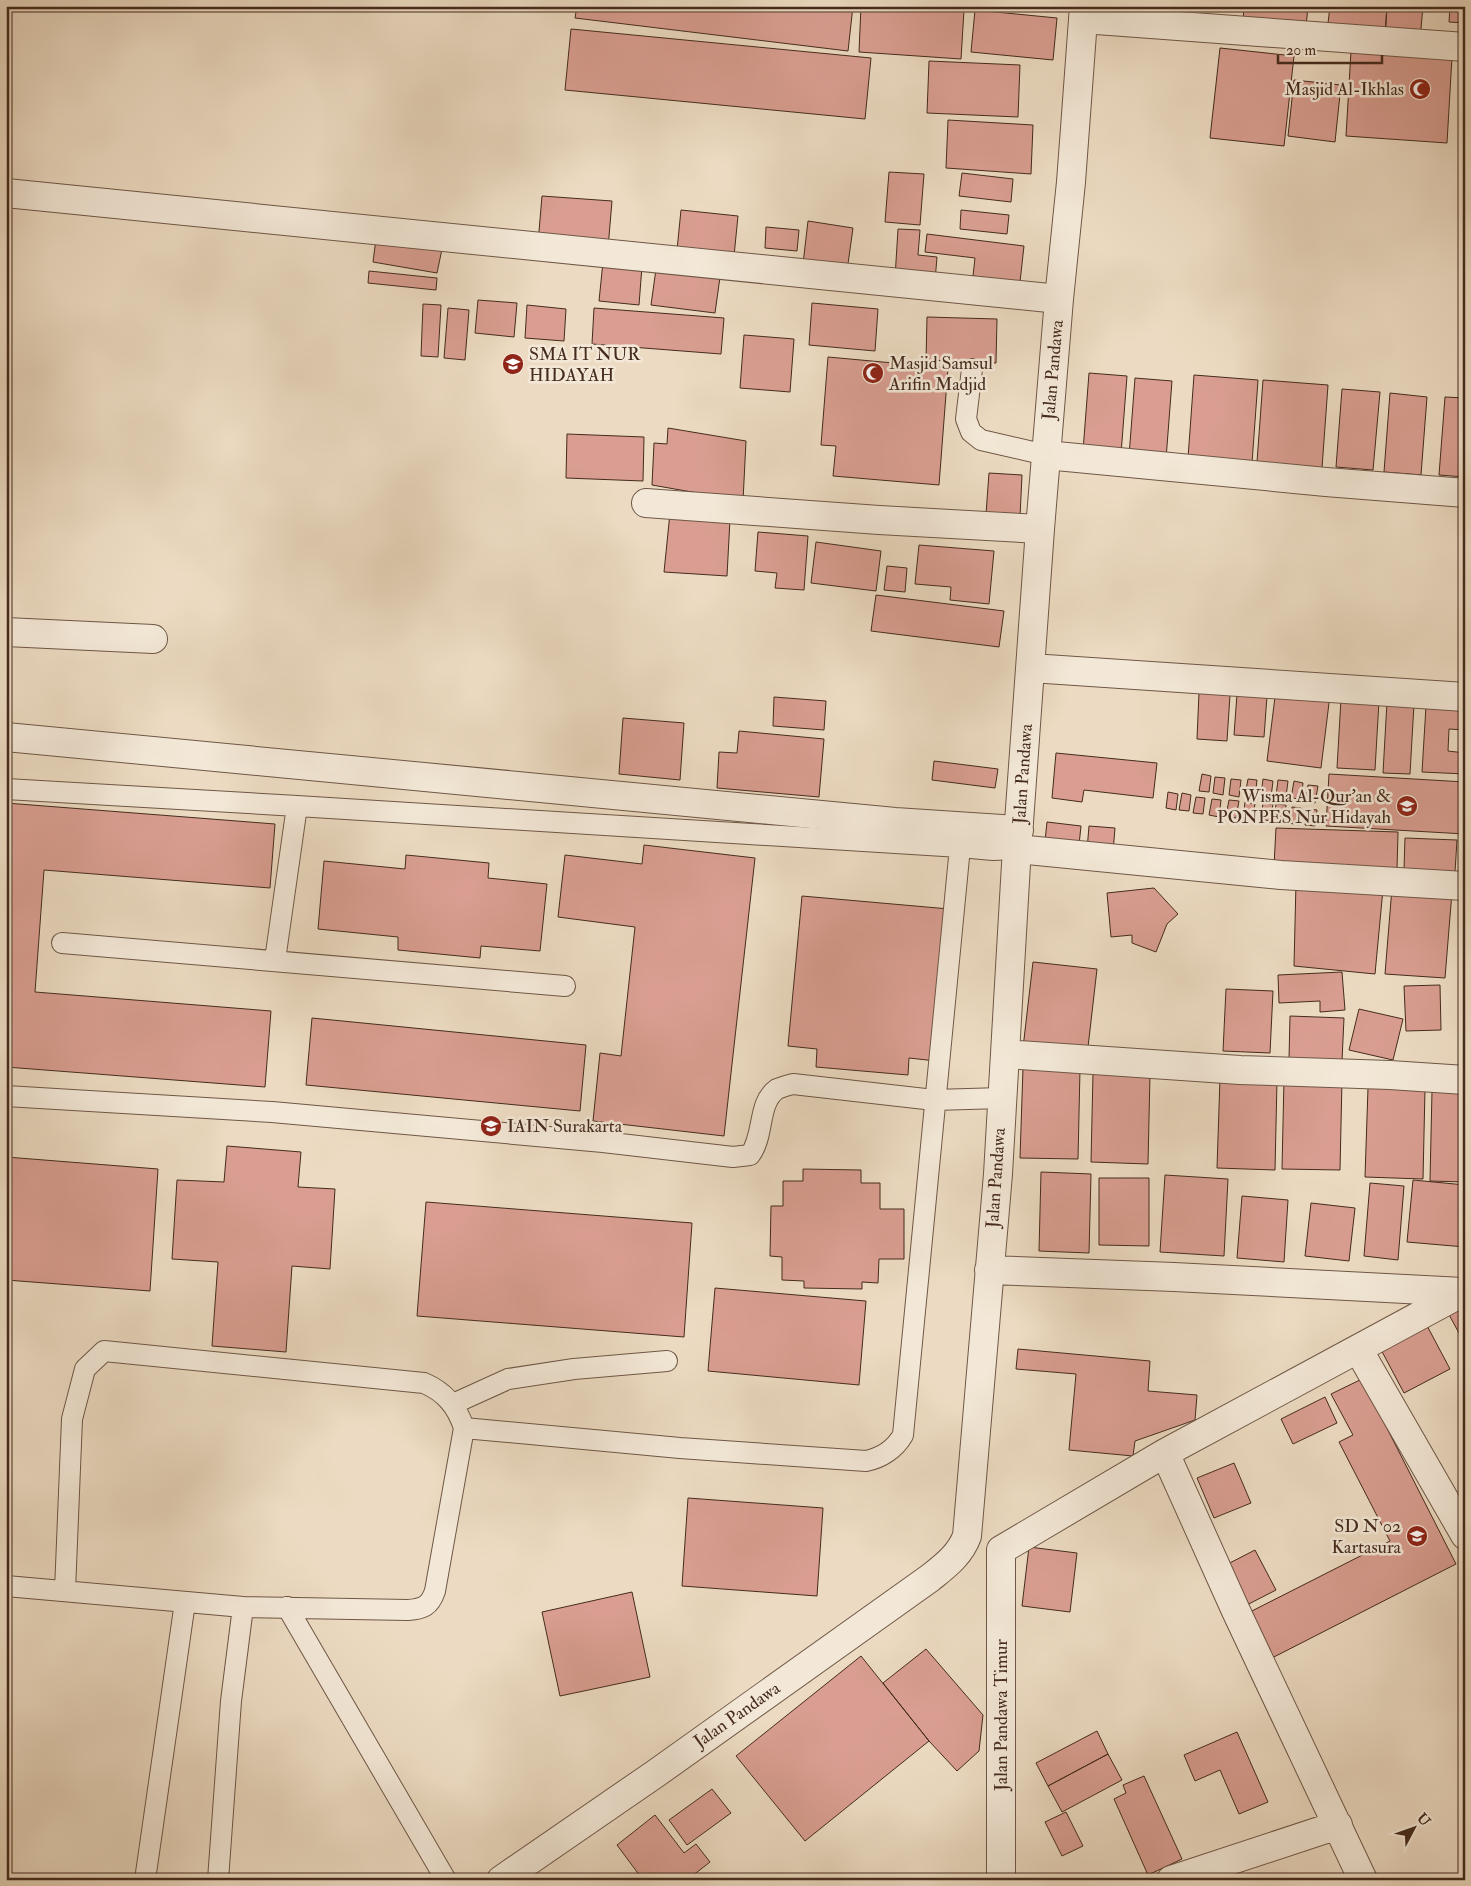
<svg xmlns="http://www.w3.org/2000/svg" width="1471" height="1886" font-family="'IM FELL Double Pica',serif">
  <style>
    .building { fill: #d99e91; stroke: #452b1d }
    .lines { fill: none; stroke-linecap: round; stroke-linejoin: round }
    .lane-casing { stroke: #6f5746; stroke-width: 22 }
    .street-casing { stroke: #6f5746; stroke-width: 30 }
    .lane { stroke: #f3e8d7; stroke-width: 20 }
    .street { stroke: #f3e8d7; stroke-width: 28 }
    .labels { text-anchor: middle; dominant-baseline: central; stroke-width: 5; stroke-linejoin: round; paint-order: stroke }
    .poi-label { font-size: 18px; fill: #452b1d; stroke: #f3e8d7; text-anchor: end }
    .street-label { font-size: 18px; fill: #452b1d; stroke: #f3e8d7 }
  </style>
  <rect width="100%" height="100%" fill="#ecdbc2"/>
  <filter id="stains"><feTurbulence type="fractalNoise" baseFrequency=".004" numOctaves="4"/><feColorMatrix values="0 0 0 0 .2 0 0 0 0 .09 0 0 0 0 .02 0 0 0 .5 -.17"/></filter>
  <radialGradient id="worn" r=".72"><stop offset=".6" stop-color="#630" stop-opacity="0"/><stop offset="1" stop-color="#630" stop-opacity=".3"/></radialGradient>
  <path class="building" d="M577,6H853L848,51L575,18Z
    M861,6H903L964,10L961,59L859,52Z
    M1193,6H1220V9Z
    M1244,6H1308L1306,27L1243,21Z
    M1330,6H1387L1385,37L1327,32Z
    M1387,6H1423L1420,40L1385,37Z
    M1450,6H1465V23L1449,22Z
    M975,10L1057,18L1053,60L971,52Z
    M571,29L871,58L865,119L565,90Z
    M1220,48L1294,56L1284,146L1210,138Z
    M1351,51L1452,57L1447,143L1346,136Z
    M929,61L1020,65L1018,117L927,113Z
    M1294,80L1341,85L1335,142L1288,136Z
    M948,120L1033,125L1031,174L946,168Z
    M889,172L924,174L920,225L885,222Z
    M962,173L1013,179L1011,202L959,196Z
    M542,196L612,201L608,248L538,243Z
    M681,210L738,216L734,256L677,250Z
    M961,210L1009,215L1007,234L960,229Z
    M808,221L853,228L847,271L803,264Z
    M766,227L799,230L797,251L765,248Z
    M898,229L920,230L918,255L937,257L935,281L895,278Z
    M927,234L1024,246L1020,282L973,276L975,258L925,252Z
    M376,239L442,249L437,273L373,262Z
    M603,262L642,266L639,305L599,301Z
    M656,269L720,277L715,313L651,305Z
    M369,271L437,278L436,290L368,283Z
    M478,300L517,303L514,337L475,333Z
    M812,303L878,309L875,351L809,345Z
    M423,304L441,305L438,357L421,356Z
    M527,305L566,309L564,341L525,338Z
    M448,308L469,310L465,360L444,358Z
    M594,308L724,318L721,354L592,344Z
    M927,317L997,319L996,363L926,360Z
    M744,335L794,339L790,392L740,388Z
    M828,357L948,368L939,485L833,476L836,446L821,445Z
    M1089,373L1127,376L1121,454L1083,451Z
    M1194,375L1258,380L1252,463L1188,458Z
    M1135,378L1172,381L1166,459L1129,456Z
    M1263,380L1328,385L1322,468L1257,462Z
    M1342,389L1380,392L1373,470L1336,467Z
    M1390,393L1427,397L1421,475L1384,472Z
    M1445,397L1465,398V477L1439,475Z
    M668,428L746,441L743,501L652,485L654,443L667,444Z
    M567,434L644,437L643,481L566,478Z
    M989,473L1022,475L1020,517L986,514Z
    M670,513L730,519L727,576L664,572Z
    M758,532L808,536L804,590L775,588L777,573L755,571Z
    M816,542L881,551L876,591L811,583Z
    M919,545L994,551L989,604L950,600L951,587L915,584Z
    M887,566L907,568L905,592L884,590Z
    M876,595L1004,611L999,647L871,631Z
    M1276,689L1330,695L1321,768L1267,761Z
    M1199,693L1230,695L1227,741L1197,739Z
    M1237,694L1267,696L1264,737L1234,735Z
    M774,697L826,701L824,730L773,726Z
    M1341,699L1379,701L1375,770L1337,768Z
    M1387,702L1414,704L1410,774L1383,773Z
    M1426,706L1465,710V730L1449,729L1448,751L1465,753V774L1422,772Z
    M623,718L684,723L680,780L619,774Z
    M739,731L824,739L819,797L717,788L719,752L737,753Z
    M1056,753L1157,763L1153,798L1084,790L1082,802L1052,798Z
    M934,761L998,769L995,788L932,780Z
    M1202,774L1211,776L1209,792L1199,791Z
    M1329,774L1465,782V834L1326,826Z
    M1215,777L1225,778L1223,795L1213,793Z
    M1231,779L1241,780L1239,797L1229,795Z
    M1248,779L1257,780L1255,797L1245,795Z
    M1263,779L1273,781L1271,797L1261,795Z
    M1278,780L1288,781L1286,797L1276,796Z
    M1294,781L1303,783L1301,799L1291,798Z
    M1308,785L1318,786L1315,803L1306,801Z
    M1168,792L1178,794L1176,810L1166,808Z
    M1182,793L1191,795L1189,811L1179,810Z
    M1196,797L1205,798L1203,814L1193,813Z
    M1212,799L1221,800L1219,817L1209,815Z
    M1229,800L1239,801L1236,818L1226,816Z
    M1245,802L1255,804L1252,820L1243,819Z
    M6,803L275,824L270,888L44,870L35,992L271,1011L265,1087L6,1067Z
    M1263,803L1273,804L1270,821L1261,819Z
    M1276,804L1286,805L1284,822L1274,820Z
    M1292,807L1301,808L1299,825L1289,823Z
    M1308,809L1317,810L1315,826L1305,825Z
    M1047,822L1081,826L1079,845L1045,841Z
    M1089,826L1115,828L1113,852L1087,850Z
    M1276,828L1398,832L1397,870L1274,866Z
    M1405,838L1457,840L1455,872L1404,869Z
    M1464,840H1465V875L1461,874Z
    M644,845L755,858L724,1136L593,1121L600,1053L621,1056L635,927L558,917L565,855L642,864Z
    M406,855L489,863L488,878L547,884L540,951L481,946L480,958L398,950V937L318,929L324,861L405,869Z
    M1296,882L1383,889L1375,974L1294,966Z
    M1154,888L1178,914L1167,924L1156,952L1132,943V935L1111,937L1107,893Z
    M1392,888L1452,892L1445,978L1385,974Z
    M802,896L949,909L936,1061L909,1058L908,1075L816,1067L817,1049L788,1046Z
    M1033,962L1097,969L1087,1056L1023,1048Z
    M1342,972L1345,1010L1320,1012V1001L1279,1003L1278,975Z
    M1440,985L1441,1030L1406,1031L1404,986Z
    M1226,989L1273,991L1270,1053L1223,1051Z
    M1359,1009L1403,1019L1393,1060L1349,1050Z
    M1290,1016L1344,1018L1342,1061L1289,1059Z
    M312,1018L586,1045L580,1111L306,1085Z
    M1023,1068L1080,1069L1078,1159L1020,1158Z
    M1093,1073L1150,1074L1148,1164L1091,1162Z
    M1220,1078L1277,1080L1275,1170L1217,1168Z
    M1284,1079L1342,1080L1340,1170L1282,1169Z
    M1368,1088L1425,1089L1423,1179L1365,1177Z
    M1432,1091L1465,1092V1182L1430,1181Z
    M227,1146L301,1152L298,1187L335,1189L330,1269L292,1266L286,1352L212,1346L218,1262L172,1259L177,1180L224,1182Z
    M6,1157L158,1169L150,1291L6,1280Z
    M803,1169L861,1170V1183H880V1209H904V1259H879L878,1283L862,1282V1289L804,1288V1281L782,1280V1257L770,1256L771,1206H783V1181H803Z
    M1041,1172L1091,1174L1089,1253L1039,1251Z
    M1165,1175L1228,1179L1224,1256L1160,1252Z
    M1099,1178H1149V1246L1099,1245Z
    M1413,1180L1465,1185V1247L1407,1242Z
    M1370,1183L1404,1186L1398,1260L1364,1256Z
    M1242,1196L1288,1200L1284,1262L1237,1258Z
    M426,1202L692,1223L684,1337L417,1316Z
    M1311,1203L1355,1208L1349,1261L1305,1256Z
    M715,1288L866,1301L859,1385L708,1371Z
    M1465,1302V1344L1447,1311Z
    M1424,1320L1450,1369L1404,1393L1378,1344Z
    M1018,1349L1150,1361L1148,1391L1197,1395L1195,1420L1135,1441L1133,1456L1069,1450L1076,1374L1016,1369Z
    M1362,1379L1456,1564L1268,1660L1244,1615L1390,1541L1339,1442L1353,1435L1331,1394Z
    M1325,1397L1337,1423L1293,1444L1281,1419Z
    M1234,1463L1251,1503L1214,1518L1197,1478Z
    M688,1498L823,1508L817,1596L682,1586Z
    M1029,1547L1077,1553L1070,1612L1022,1606Z
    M1255,1550L1276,1590L1241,1608L1220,1568Z
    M632,1592L650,1677L560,1696L542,1612Z
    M926,1649L983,1715L979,1751L957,1771L929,1741L883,1683Z
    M861,1656L929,1741L805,1841L736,1756Z
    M1097,1731L1108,1754L1048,1786L1036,1763Z
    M1237,1732L1268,1802L1239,1814L1220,1770L1195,1781L1184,1755Z
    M1108,1754L1122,1780L1062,1812L1048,1786Z
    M1144,1776L1182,1859L1148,1875L1114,1799L1126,1793L1123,1785Z
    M712,1789L731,1813L687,1845L669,1820Z
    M1066,1812L1083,1846L1062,1856L1045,1822Z
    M655,1815L684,1853L696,1844L710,1862L687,1880H643L617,1845Z"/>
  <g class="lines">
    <g class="lane-casing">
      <path id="lane" d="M972,369L966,419L971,432L981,440L1046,455
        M6,789L297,806L960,847L903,1435C895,1449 881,1458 866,1461L680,1448L464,1428L435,1591C430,1606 423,1609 408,1610L243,1607L6,1586
        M960,847L993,850L1017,849
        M62,943L565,986
        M275,960L297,806
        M6,1096L272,1112L603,1142L733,1157L750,1155C765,1135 757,1103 777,1089C782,1087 788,1085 793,1084L934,1100L1002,1098
        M453,1404L508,1379L574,1369L667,1361
        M65,1591L72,1419L85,1369L104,1351L424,1383C445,1392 457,1406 464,1428
        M287,1607L446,1880
        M145,1880L185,1602
        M218,1880L231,1701L243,1607"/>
    </g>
    <g class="street-casing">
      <path id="street" d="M1083,19L1465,47
        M6,193L1059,299
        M1046,455L1326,482L1465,493
        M646,503L879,520L1040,529
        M6,632L153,639
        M1031,668L1465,697
        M6,737L895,822L1019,830
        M1017,849L1281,875L1465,886
        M1005,1054L1240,1070L1390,1075L1465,1080
        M989,1270L1174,1277L1463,1292
        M1358,1349L1465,1535
        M1165,1453L1236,1611L1363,1880
        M1001,1550L1165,1453L1465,1291
        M501,1880L655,1774L930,1578C945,1566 960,1555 967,1536L998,1174L1016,864L1040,529L1059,299L1071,182L1084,6
        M1001,1880V1550
        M1171,1880L1338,1825"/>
    </g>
    <use href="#lane" class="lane"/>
    <use href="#street" class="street"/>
  </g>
  <defs>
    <g id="mosque-disc" transform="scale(1.125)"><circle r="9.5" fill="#8f2418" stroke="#f3e8d7"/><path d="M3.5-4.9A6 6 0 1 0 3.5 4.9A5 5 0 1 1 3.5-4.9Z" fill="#fff"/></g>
    <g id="school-disc" transform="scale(1.125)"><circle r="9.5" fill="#8f2418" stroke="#f3e8d7"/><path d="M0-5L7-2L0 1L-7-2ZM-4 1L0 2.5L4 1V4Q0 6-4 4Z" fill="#fff"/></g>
    <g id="university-disc" transform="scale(1.125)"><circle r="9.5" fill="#8f2418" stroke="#f3e8d7"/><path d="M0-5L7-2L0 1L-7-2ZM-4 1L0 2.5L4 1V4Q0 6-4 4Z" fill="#fff"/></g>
  </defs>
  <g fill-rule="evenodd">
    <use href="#mosque-disc" x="1420" y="89"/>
    <use href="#school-disc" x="513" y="364"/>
    <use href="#mosque-disc" x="873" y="373"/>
    <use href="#school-disc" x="1407" y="806"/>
    <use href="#university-disc" x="491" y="1126"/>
    <use href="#school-disc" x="1417" y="1536"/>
  </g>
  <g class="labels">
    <g class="poi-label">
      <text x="1404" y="89">Masjid Al-Ikhlas</text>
      <text x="529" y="354" text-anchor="start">SMA IT NUR<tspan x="529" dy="21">HIDAYAH</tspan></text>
      <text x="889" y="363" text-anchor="start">Masjid Samsul<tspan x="889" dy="21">Arifin Madjid</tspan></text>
      <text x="1391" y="796">Wisma Al-Qur'an &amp;<tspan x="1391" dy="21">PONPES Nur Hidayah</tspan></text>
      <text x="507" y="1126" text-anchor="start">IAIN Surakarta</text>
      <text x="1401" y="1526">SD N 02<tspan x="1401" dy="21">Kartasura</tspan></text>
    </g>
    <g class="street-label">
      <text transform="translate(1053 370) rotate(-85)">Jalan Pandawa</text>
      <text transform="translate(1023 774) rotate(-86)">Jalan Pandawa</text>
      <text transform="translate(996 1178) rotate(-86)">Jalan Pandawa</text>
      <text transform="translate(737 1715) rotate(-35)">Jalan Pandawa</text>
      <text transform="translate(1001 1715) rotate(-90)">Jalan Pandawa Timur</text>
    </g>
  </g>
  <rect width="1471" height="1886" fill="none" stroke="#ecdbc2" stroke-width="25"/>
  <rect x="8" y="8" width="1456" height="1871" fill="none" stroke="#452b1d" stroke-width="2.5"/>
  <rect x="12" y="12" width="1446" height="1861" fill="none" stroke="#452b1d"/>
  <g transform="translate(1414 1828) rotate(49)" stroke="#f3e8d7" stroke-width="4" paint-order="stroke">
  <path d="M0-4L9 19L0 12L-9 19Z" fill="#452b1d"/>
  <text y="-8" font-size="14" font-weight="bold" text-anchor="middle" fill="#452b1d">U</text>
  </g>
  <path d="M1278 55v8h104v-8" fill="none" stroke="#452b1d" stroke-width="2.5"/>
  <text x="1286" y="55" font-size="15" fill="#452b1d" stroke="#f3e8d7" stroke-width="4" paint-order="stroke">20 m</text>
  <rect width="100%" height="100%" filter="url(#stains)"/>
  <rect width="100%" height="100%" fill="url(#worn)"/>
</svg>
